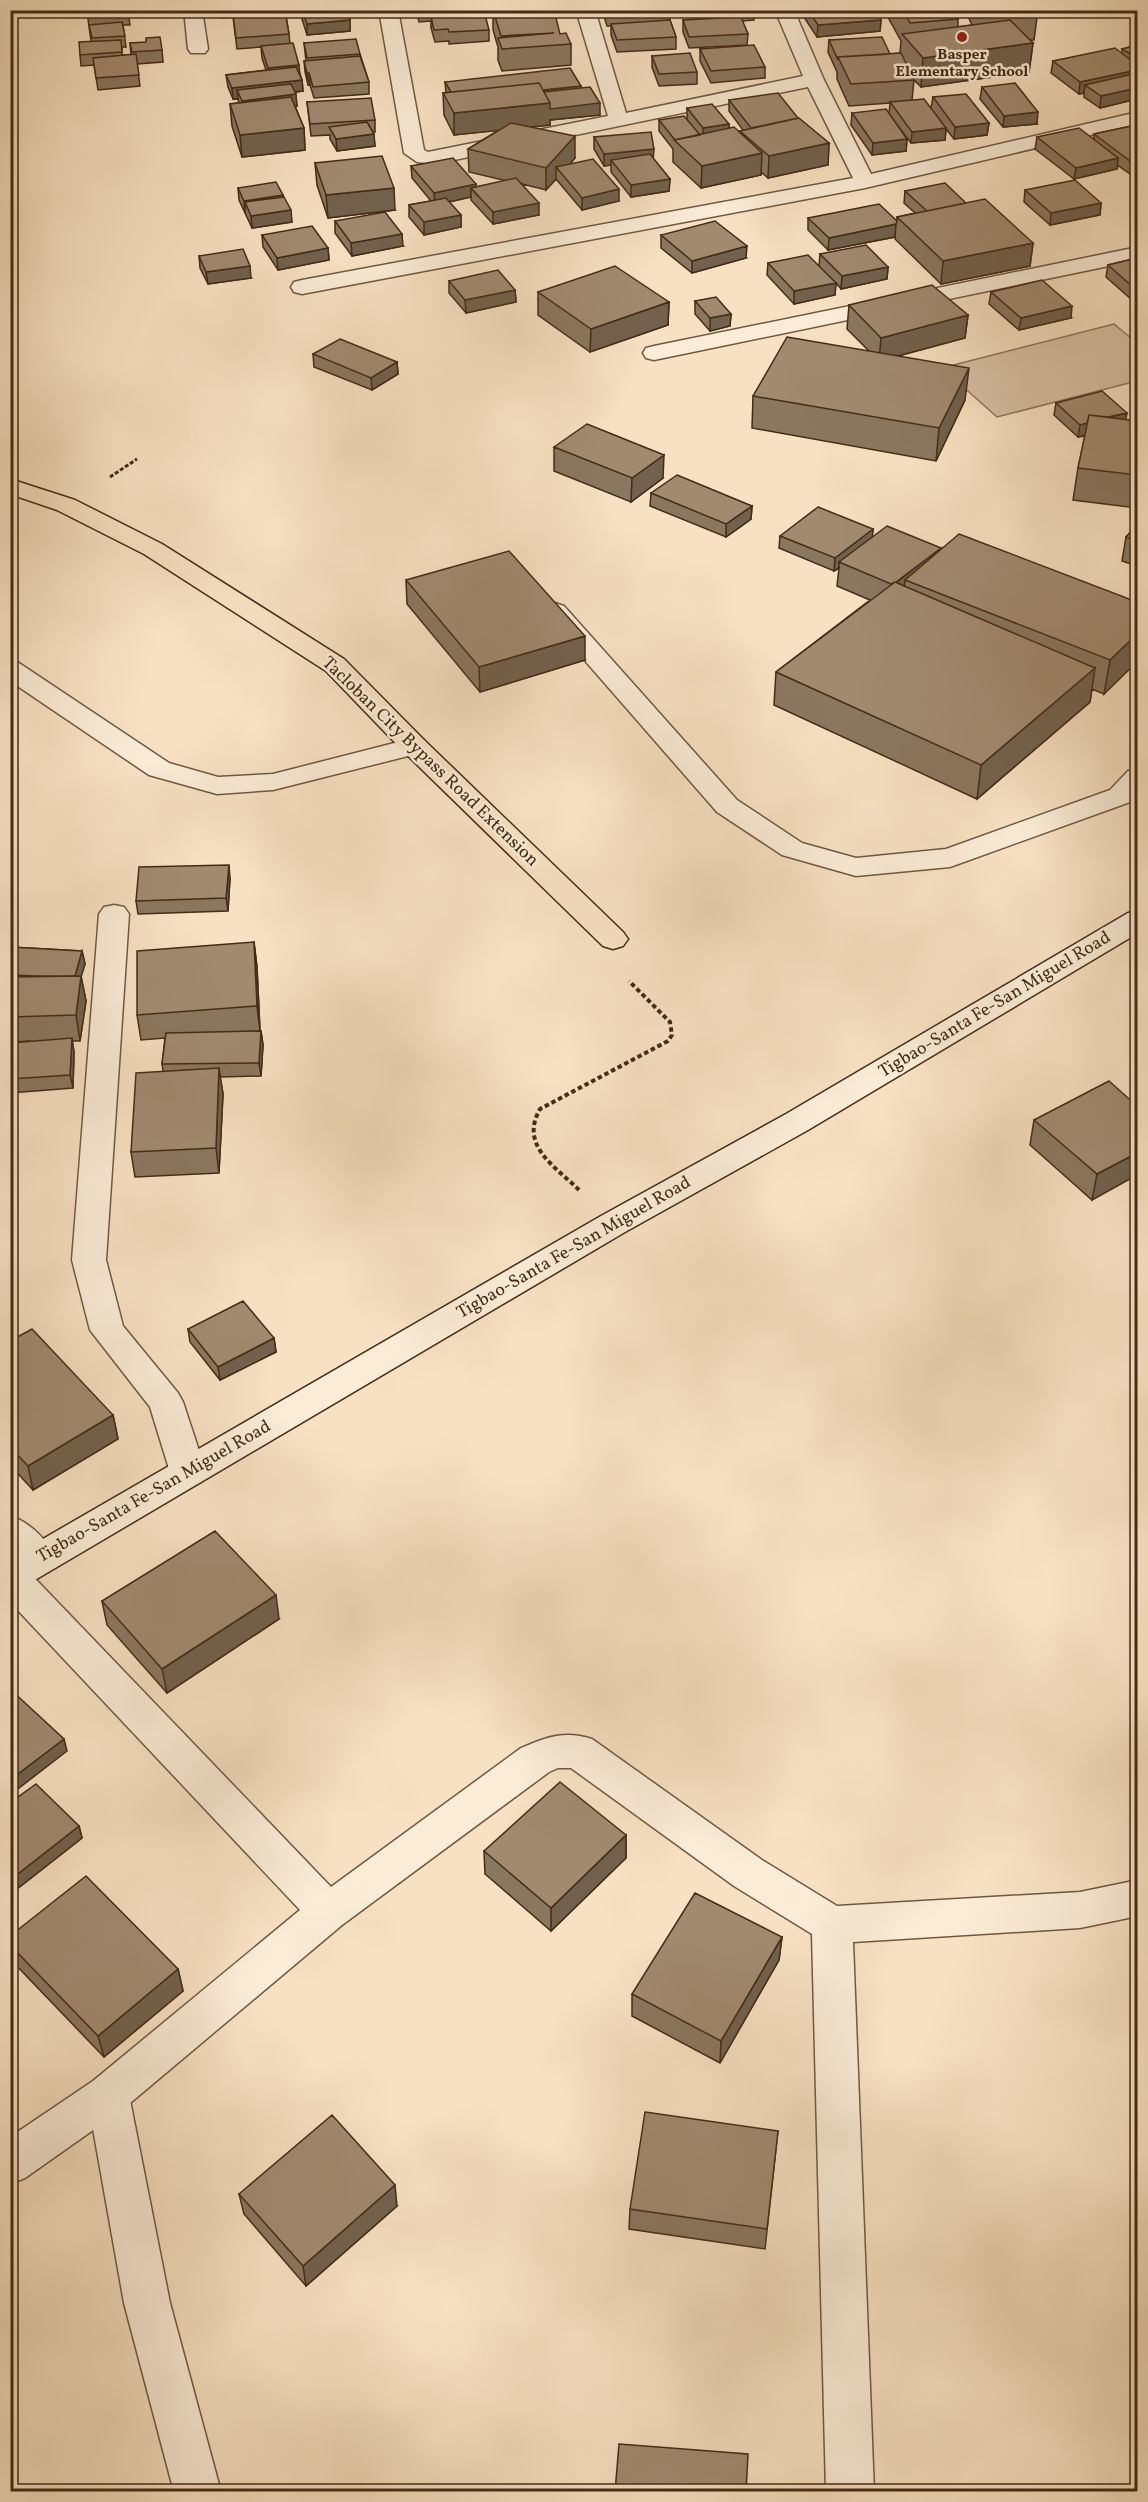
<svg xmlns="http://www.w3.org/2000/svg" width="1148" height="2502" font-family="Vollkorn,serif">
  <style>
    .green { fill: #d8c2a5; stroke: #8e765e; stroke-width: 1.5 }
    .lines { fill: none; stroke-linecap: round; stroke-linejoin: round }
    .service-casing { stroke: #705842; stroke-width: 3 }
    .minor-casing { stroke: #705842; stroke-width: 3 }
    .secondary-casing { stroke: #432b17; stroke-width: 3 }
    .trunk-casing { stroke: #432b17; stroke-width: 3 }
    .path-far1 { stroke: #432b17; stroke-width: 3; stroke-dasharray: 4 2; stroke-linecap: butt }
    .path { stroke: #432b17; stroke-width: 4; stroke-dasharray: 4.5 3; stroke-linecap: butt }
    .service { fill: #faecd7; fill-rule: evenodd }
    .minor { fill: #faecd7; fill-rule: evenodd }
    .secondary { fill: #faecd7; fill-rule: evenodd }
    .trunk { fill: #f7e1c2; fill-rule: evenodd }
    .wall { fill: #8a7760; stroke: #432b17; stroke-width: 1.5 }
    .shaded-wall { fill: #71614e; stroke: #432b17; stroke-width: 1.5 }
    .building { fill: #a18a70; stroke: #432b17; stroke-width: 1.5 }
    .poi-dot { fill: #8f2418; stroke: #faecd7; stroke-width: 2 }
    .labels { text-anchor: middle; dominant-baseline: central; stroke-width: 5; stroke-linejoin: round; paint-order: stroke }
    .far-poi-label { font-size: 15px; font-weight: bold; fill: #432b17; stroke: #faecd7 }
    .street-label { font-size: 18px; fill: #432b17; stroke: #faecd7 }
  </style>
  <rect width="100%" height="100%" fill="#f7e1c2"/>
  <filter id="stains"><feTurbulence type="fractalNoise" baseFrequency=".00333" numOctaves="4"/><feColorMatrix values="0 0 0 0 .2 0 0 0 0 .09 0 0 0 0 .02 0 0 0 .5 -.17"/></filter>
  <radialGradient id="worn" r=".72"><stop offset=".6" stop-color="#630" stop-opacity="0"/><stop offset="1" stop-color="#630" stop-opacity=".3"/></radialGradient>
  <path class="green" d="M1114,324L1137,343V381L997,417L942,368Z"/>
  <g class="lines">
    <g class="service-casing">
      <path id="service" d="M555,603L564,606L737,800L802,843L856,858L946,849L1110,790L1128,771L1138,769V794L1130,802L950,867L856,876L782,855L717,812L546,616L542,611L546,606Z
        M108,2075L123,2081L129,2095L170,2303L221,2492H174L124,2303L87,2095L93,2081Z"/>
    </g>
    <g class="minor-casing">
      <path id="minor" d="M184,10H202L208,49L205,53H191L188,49Z
        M379,10H398L424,150L428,152L608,116L576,10H595L626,113L803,76L775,10H794L824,80L871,174L1138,112V124L865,188L302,294L294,292L291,287L294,282L302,280L853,178L808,87L435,164L417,162L404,153Z
        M1138,247V260L654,360L646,358L643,353L646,348L654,346Z
        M10,661L19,663L169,763L218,777L273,774L414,738L424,740L428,746L424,752L273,790L217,794L149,775L10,681Z
        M114,905L124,907L129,914L106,1260L123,1326L178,1393L183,1402L206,1472L201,1482L188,1486L175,1482L170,1472L150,1407L90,1330L72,1260L99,914L104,907Z
        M10,1516C30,1522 48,1541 57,1559L52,1569C32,1576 24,1568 10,1554Z
        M10,1562L23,1566L331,1887L521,1748C546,1737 565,1730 592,1739L762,1860L837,1906L1080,1892L1138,1880V1916L1080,1928L853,1942L874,2492H826L812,1934L734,1886L571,1768H558L549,1772L342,1925L123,2109L25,2178L10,2184V2137L93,2081L300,1910L10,1602Z"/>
    </g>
    <g class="secondary-casing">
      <path id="secondary" d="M1138,911V933L808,1130L625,1232L23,1587L10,1591V1558L601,1216L786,1114L1128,913Z"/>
    </g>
    <g class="trunk-casing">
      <path id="trunk" d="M10,479L75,500L162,544L344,659L424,740L623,932L628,939L623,946L613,949L603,946L404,752L326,671L144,554L57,510L10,494Z"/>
    </g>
    <path class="path-far1" d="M110,477L137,459"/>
    <path class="path" d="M579,1190C555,1166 519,1146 540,1109L668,1041L672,1035L670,1022L629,981"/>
    <use href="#service" class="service"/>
    <use href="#minor" class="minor"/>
    <use href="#secondary" class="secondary"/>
    <use href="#trunk" class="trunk"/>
  </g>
  <path class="wall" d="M83,10H128L130,25H123L126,47H122V55H131L130,43L162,50L163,62L137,64L140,86L98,90L94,65L81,66L80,55L91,41L87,12H83Z
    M219,10H285L289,34L290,44L302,80L303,91L295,92L297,106H295L304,128L305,150L242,157L232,126L230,104L239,103L238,99H233L228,87L226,75L266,70L262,58L261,47L237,49L233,17L221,18Z
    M291,10H347L350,20V31L307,35L302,19L301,11L292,12Z
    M416,10H477L489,30V41L449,44V41L435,42L431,28V21L419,22Z
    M493,10L560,34L571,44V65L502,71L498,60V47L493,30Z
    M602,10H669L670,20L676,37V49L617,52L611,35V26H607Z
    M693,10H755L754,20L742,21L748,34L747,45L689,48L683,32V20L697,19Z
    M803,10H875L881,20L880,31L817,37L802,14Z
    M884,10H953L958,19V27L972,25L965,10H1038L1034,40H1030L1033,43L1029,72L921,87L914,80L912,100L931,108L933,97L989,123L987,135L954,139L946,129L945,140L911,143L889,114L890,103L849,106L837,79V72L828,52L829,40L890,54L900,53L901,41Z
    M304,43L360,54L369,82V94L314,98L310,85H308L305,72L304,61H306Z
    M1137,45V99L1100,108L1084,97V93L1079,94L1051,73L1053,61L1122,53V49Z
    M700,49L765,67V78L711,83L700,61Z
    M652,56L697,72V84L659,86L652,67Z
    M445,82L581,86V88L600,115L550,120V125L529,127L575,158L570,164L619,201L582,210L556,179L546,190L522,184L539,215L493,224L471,200V197L449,202L461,215V227L424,235L409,217V205L431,201L412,178L411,166L476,184V187L507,181L469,172L468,149L499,130L454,135L444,115L443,93H446Z
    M982,87L1037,124L1003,127L980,99Z
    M729,100L798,118L829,143L828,165L768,178L761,172V175L701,188L673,162V149L659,131V120L687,119V108L729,124V128L740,133V131L743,130L729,111Z
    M307,102L375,120V132H373L375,146L337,151L330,139V135L311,136Z
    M852,113L907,139L906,151L872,155L851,125Z
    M1136,125L1137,175L1133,176L1117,165V169L1074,179L1035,149L1037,137L1094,139V134Z
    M594,137L653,159L670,179L669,191L631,197L611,172V165L604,166L594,149Z
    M315,163L395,210L328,218L317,185Z
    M238,188L283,195L292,222L252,228L239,200Z
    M1025,190L1101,203L1100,215L1050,225L1024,202Z
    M905,191L966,203L1033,243L1030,266L941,284L895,239V237L828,250L808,230V218L897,221V217L915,213L904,203Z
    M335,221L403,246L352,256L335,233Z
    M262,235L328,248L329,260L278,270L263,247Z
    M661,235L746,258L692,273L661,248Z
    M820,254L888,267L887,279L841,289L836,283L835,295L794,304L767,275L768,263L819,266Z
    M199,256L251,278L208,284L200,268Z
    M1137,258V299L1132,300L1106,277L1108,265Z
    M449,281L515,290L516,302L466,313L449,293Z
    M538,292L669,302L668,325L590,352L538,315Z
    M991,292L1071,318L1019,330L989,304Z
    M695,301L731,314L730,326L710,331L695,314Z
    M849,305L968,315L965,338L898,356L965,400L936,461L752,428L753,396L869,351L847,329Z
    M313,354L397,362L398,374L372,390L314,367Z
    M1056,403L1126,420L1137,421V508L1073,500L1078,468L1085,436L1078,437L1054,415Z
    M554,447L663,478L631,502L554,471Z
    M651,493L752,506L751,519L726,537L650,506Z
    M1137,525V566L1122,561L1126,537Z
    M873,529L872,537L941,550L1137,602L1104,694L1092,689L1090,702L977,799L774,705L776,672L870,600L837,586L839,568L834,571L779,548L780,536Z
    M406,580L585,660L480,692L407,604Z
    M230,878L228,911L138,914L136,901Z
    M254,942L257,967L260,1031L245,1032L261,1031L263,1045L261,1076L220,1077L223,1094L219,1173L135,1177L131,1152L163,1071L162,1064L165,1038L141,1040L137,1015Z
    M10,947L82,951L85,964L81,976L86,1001L80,1041H72L74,1052L73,1088L10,1093V1043L30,1041L10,1042Z
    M1137,1106L1092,1200L1030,1145L1034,1120Z
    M188,1329L274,1338L276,1352L220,1380L190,1342Z
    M10,1341L113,1415L118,1439L33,1490L10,1465Z
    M102,1601L279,1619L167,1693L107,1625Z
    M10,1803L79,1826L82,1838L17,1889L10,1882Z
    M626,1835V1858L551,1931L485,1874L484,1851Z
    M10,1936L178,1969L183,1991L104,2057L13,1962L10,1955Z
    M782,1937L779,1960L720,2063L632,2016V1994Z
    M778,2131L765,2249L629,2229L630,2209Z
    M239,2194L397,2206L306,2286L244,2214Z"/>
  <path class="shaded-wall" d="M292,10H301V11L292,12Z
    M350,20V31L307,35V24Z
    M881,20L880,31L817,37L818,25Z
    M1033,43L1029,72L921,87L923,58Z
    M299,65L300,76L269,79L268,68Z
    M1137,70V82L1085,85L1084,93L1079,94L1080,82Z
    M307,73H309L310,85H308Z
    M302,80L303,91L241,98L237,90L238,99H233L232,88Z
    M581,86V98L455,101Z
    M1137,88V99L1100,108L1101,96Z
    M296,94L297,106L243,112L242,101Z
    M550,103H600V115L550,120V125L454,135V113Z
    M1038,112L1037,124L1003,127L1004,116Z
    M989,123L987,135L954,139L955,127Z
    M729,124V136L703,140V128Z
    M304,128L305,150L242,157L240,135Z
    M946,128L945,140L911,143L912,132Z
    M374,134L375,146L337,151L336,139Z
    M575,136V158L562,173L556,167V179L546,190V168Z
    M907,139L906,151L872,155L873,143Z
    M829,143L828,165L768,178L769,156Z
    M654,149L653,161L611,160V165L604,166V154Z
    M762,153L761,175L701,188L702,166Z
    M1118,158L1117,169L1074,179L1076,168Z
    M1137,163V175L1133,176L1134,164Z
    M670,179L669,191L631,197V185Z
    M476,184L477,195L471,188V197L435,205L434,193Z
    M394,188L395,210L328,218L326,195Z
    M619,189V201L582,210V198Z
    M283,195L284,207L245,202V213L244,201Z
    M539,203V215L493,224V212Z
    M1101,203L1100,215L1050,225L1051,213Z
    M291,210L292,222L252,228L251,216Z
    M461,215V227L424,235V222Z
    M896,224L895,237L828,250L829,238Z
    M402,234L403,246L352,256L351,243Z
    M1033,243L1030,266L941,284L943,261Z
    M747,246L746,258L692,273V261Z
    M328,248L329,260L278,270L277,258Z
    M250,266L251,278L208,284L206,272Z
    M888,267L887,279L841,289L842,276Z
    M836,283L835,295L794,304V291Z
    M1137,287V299L1132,300L1134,288Z
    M515,290L516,302L466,313L465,300Z
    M669,302L668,325L590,352L591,329Z
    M1072,306L1071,318L1019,330L1021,318Z
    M731,314L730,326L710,331V318Z
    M968,315L965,338L879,361L881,338Z
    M397,362L398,374L372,390L371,378Z
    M969,368L965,400L936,461L939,428Z
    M1127,413L1125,425L1078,437L1080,425Z
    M664,455L663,478L631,502L632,478Z
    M752,506L751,519L726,537V524Z
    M873,529L872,542L839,562V568L834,571L835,558Z
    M941,548L938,572L905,580L903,599L893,585Z
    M1137,634V662L1104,694L1110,660Z
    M585,636V660L480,692L479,667Z
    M1095,668L1090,702L977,799L981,765Z
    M229,865L230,878L228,911L226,898Z
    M254,942L257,967L260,1031L257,1006Z
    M82,951L85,964L77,991L74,978Z
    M81,976L86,1001L80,1041L76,1015Z
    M261,1031L263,1045L261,1076L259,1063Z
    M72,1038L74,1052L73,1088L70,1075Z
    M219,1068L223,1094L219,1173L216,1148Z
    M1137,1153V1175L1092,1200L1097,1174Z
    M274,1338L276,1352L220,1380L218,1367Z
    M113,1415L118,1439L33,1490L28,1466Z
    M276,1595L279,1619L167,1693L162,1669Z
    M64,1739L67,1751L10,1795V1780Z
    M79,1826L82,1838L17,1889L14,1877Z
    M626,1835V1858L551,1931V1908Z
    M782,1937L779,1960L720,2063L721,2041Z
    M178,1969L183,1991L104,2057L98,2036Z
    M395,2185L397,2206L306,2286L303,2266Z"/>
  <path class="building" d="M87,10H128L129,13L87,16Z
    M302,10H347L350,20L307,24Z
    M493,10H554L560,34L566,33L571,44L502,49L498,38L554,33L501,36Z
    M605,10H669L670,12L607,15Z
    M699,10H723L699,12Z
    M808,10H875L881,20L818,25Z
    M903,10H953L958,19L910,23Z
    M982,10H1038V11L983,13Z
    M285,11L289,34L236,38L233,14Z
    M484,11L489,30L449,32L448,29L434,30L431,17L445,16L444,13Z
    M741,17L748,34L689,37L683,20Z
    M670,20L676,37L617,40L611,24Z
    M1010,20L1033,43L923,58L902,34Z
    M122,22L125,36L92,38L89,25Z
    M160,37L162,50L132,52L130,43L146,42V38Z
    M882,37L890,54L838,57V60L829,40Z
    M356,39L360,54L307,58L304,43Z
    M121,40L122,52L80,55L79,42Z
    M293,43L299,65L268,68L261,46Z
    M754,45L765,67L711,71L700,49Z
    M1137,45V58L1122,49Z
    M1115,48L1137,65V70L1080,82L1053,61Z
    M690,53L697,72L659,74L652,56Z
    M901,53L914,80L851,84L838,57Z
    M136,54L139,75L96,78L93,58Z
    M360,56L369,82L313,87L309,73H307L304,61Z
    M296,67L302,80L232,88L226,75Z
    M570,68L581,86L543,90L539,83L451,92L445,82Z
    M1137,73V88L1101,96L1085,85Z
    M539,83L550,103L454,113L443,93Z
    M1015,83L1038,112L1004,116L982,87Z
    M291,84L296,94L242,101L237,90Z
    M590,87L600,103L550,109V103L544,92Z
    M778,93L798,118L751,128L729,100Z
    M966,94L989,123L955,127L933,97Z
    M291,97L304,128L240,135L230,104Z
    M371,98L375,120L310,124L307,102Z
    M924,99L946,128L912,132L890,102Z
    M712,104L729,124L703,128L687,108Z
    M886,109L907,139L873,143L852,113Z
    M684,116L700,135L675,140L659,120Z
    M799,118L829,143L769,156L740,131Z
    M367,122L374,134L336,139L329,127Z
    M511,123L575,136L546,168L468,149Z
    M1136,125L1137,126V163L1134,164L1094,134Z
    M734,127L762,153L702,166L674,140Z
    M1079,128L1118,158L1076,168L1037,137Z
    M651,132L654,149L604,154L594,137Z
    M650,154L670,179L631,185L611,160Z
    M382,156L394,188L326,195L315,163Z
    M453,158L476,184L434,193L411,166Z
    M593,159L619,189L582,198L556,167Z
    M516,178L539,203L493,212L471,188Z
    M1075,180L1101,203L1051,213L1025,190Z
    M276,182L283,195L244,201L238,188Z
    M945,183L966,203L927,211L905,191Z
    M284,197L291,210L251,216L245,202Z
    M446,198L461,215L424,222L409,205Z
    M985,199L1033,243L943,261L897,217Z
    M879,204L897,221L896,224L829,238L808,218Z
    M385,212L402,234L351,243L335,221Z
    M715,221L747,246L692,261L661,235Z
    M312,226L328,248L277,258L262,235Z
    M866,245L888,267L842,276L820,254Z
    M243,249L250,266L206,272L199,256Z
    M808,255L836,283L794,291L768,263Z
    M1137,258V287L1134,288L1108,265Z
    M615,266L669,302L591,329L538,292Z
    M498,270L515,290L465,300L449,281Z
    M1042,280L1072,306L1021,318L991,292Z
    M932,285L968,315L881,338L849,305Z
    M716,297L731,314L710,318L695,301Z
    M787,337L969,368L939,428L753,396Z
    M340,339L397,362L371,378L313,354Z
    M1102,391L1127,413L1108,417L1089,415L1087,423L1080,425L1056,403Z
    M1089,415L1137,421V475L1078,468Z
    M587,424L664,455L632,478L554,447Z
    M677,475L752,506L726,524L651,493Z
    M818,507L873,529L835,558L780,536Z
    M1137,525V541L1126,537Z
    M887,526L941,548L896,582H895L891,584L839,562Z
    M959,534L1137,602V634L1110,660L905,580Z
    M509,551L585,636L479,667L406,580Z
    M895,582L1095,668L981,765L776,672Z
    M229,865L226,898L136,901L139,867Z
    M254,942L257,1006L137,1015V951Z
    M10,947L82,951L75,976H37L10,975Z
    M81,976L76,1015L10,1017V977Z
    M261,1031L259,1063L162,1064L166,1033Z
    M72,1038L70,1075L10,1079V1043Z
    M219,1068L216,1148L131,1152L136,1073Z
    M1109,1081L1137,1106V1153L1097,1174L1034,1120Z
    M243,1301L274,1338L218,1367L188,1329Z
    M32,1329L113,1415L28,1466L10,1447V1341Z
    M215,1531L276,1595L162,1669L102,1601Z
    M10,1689L64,1739L10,1780Z
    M560,1782L626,1835L551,1908L484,1851Z
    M36,1784L79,1826L14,1877L10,1874V1803Z
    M86,1876L178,1969L98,2036L10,1945V1936Z
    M695,1893L782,1937L721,2041L632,1994Z
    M645,2112L778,2131L767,2229L630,2209Z
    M332,2115L395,2185L303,2266L239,2194Z
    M619,2444L748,2454L746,2492H615Z"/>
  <circle class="poi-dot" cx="962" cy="37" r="6"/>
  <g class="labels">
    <g class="far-poi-label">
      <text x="962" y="55">Basper<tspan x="962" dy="17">Elementary School</tspan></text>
    </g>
    <g class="street-label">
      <text transform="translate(430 762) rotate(44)">Tacloban City Bypass Road Extension</text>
      <text transform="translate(995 1005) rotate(-31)">Tigbao-Santa Fe-San Miguel Road</text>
      <text transform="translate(574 1248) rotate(-30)">Tigbao-Santa Fe-San Miguel Road</text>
      <text transform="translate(154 1492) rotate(-30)">Tigbao-Santa Fe-San Miguel Road</text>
    </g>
  </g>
  <rect width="1148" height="2502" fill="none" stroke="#f7e1c2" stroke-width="36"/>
  <rect x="12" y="12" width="1124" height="2478" fill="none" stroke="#432b17" stroke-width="3"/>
  <rect x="18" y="18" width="1112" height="2466" fill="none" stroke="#432b17" stroke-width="1.5"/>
  <rect width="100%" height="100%" filter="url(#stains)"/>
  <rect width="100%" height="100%" fill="url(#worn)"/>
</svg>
